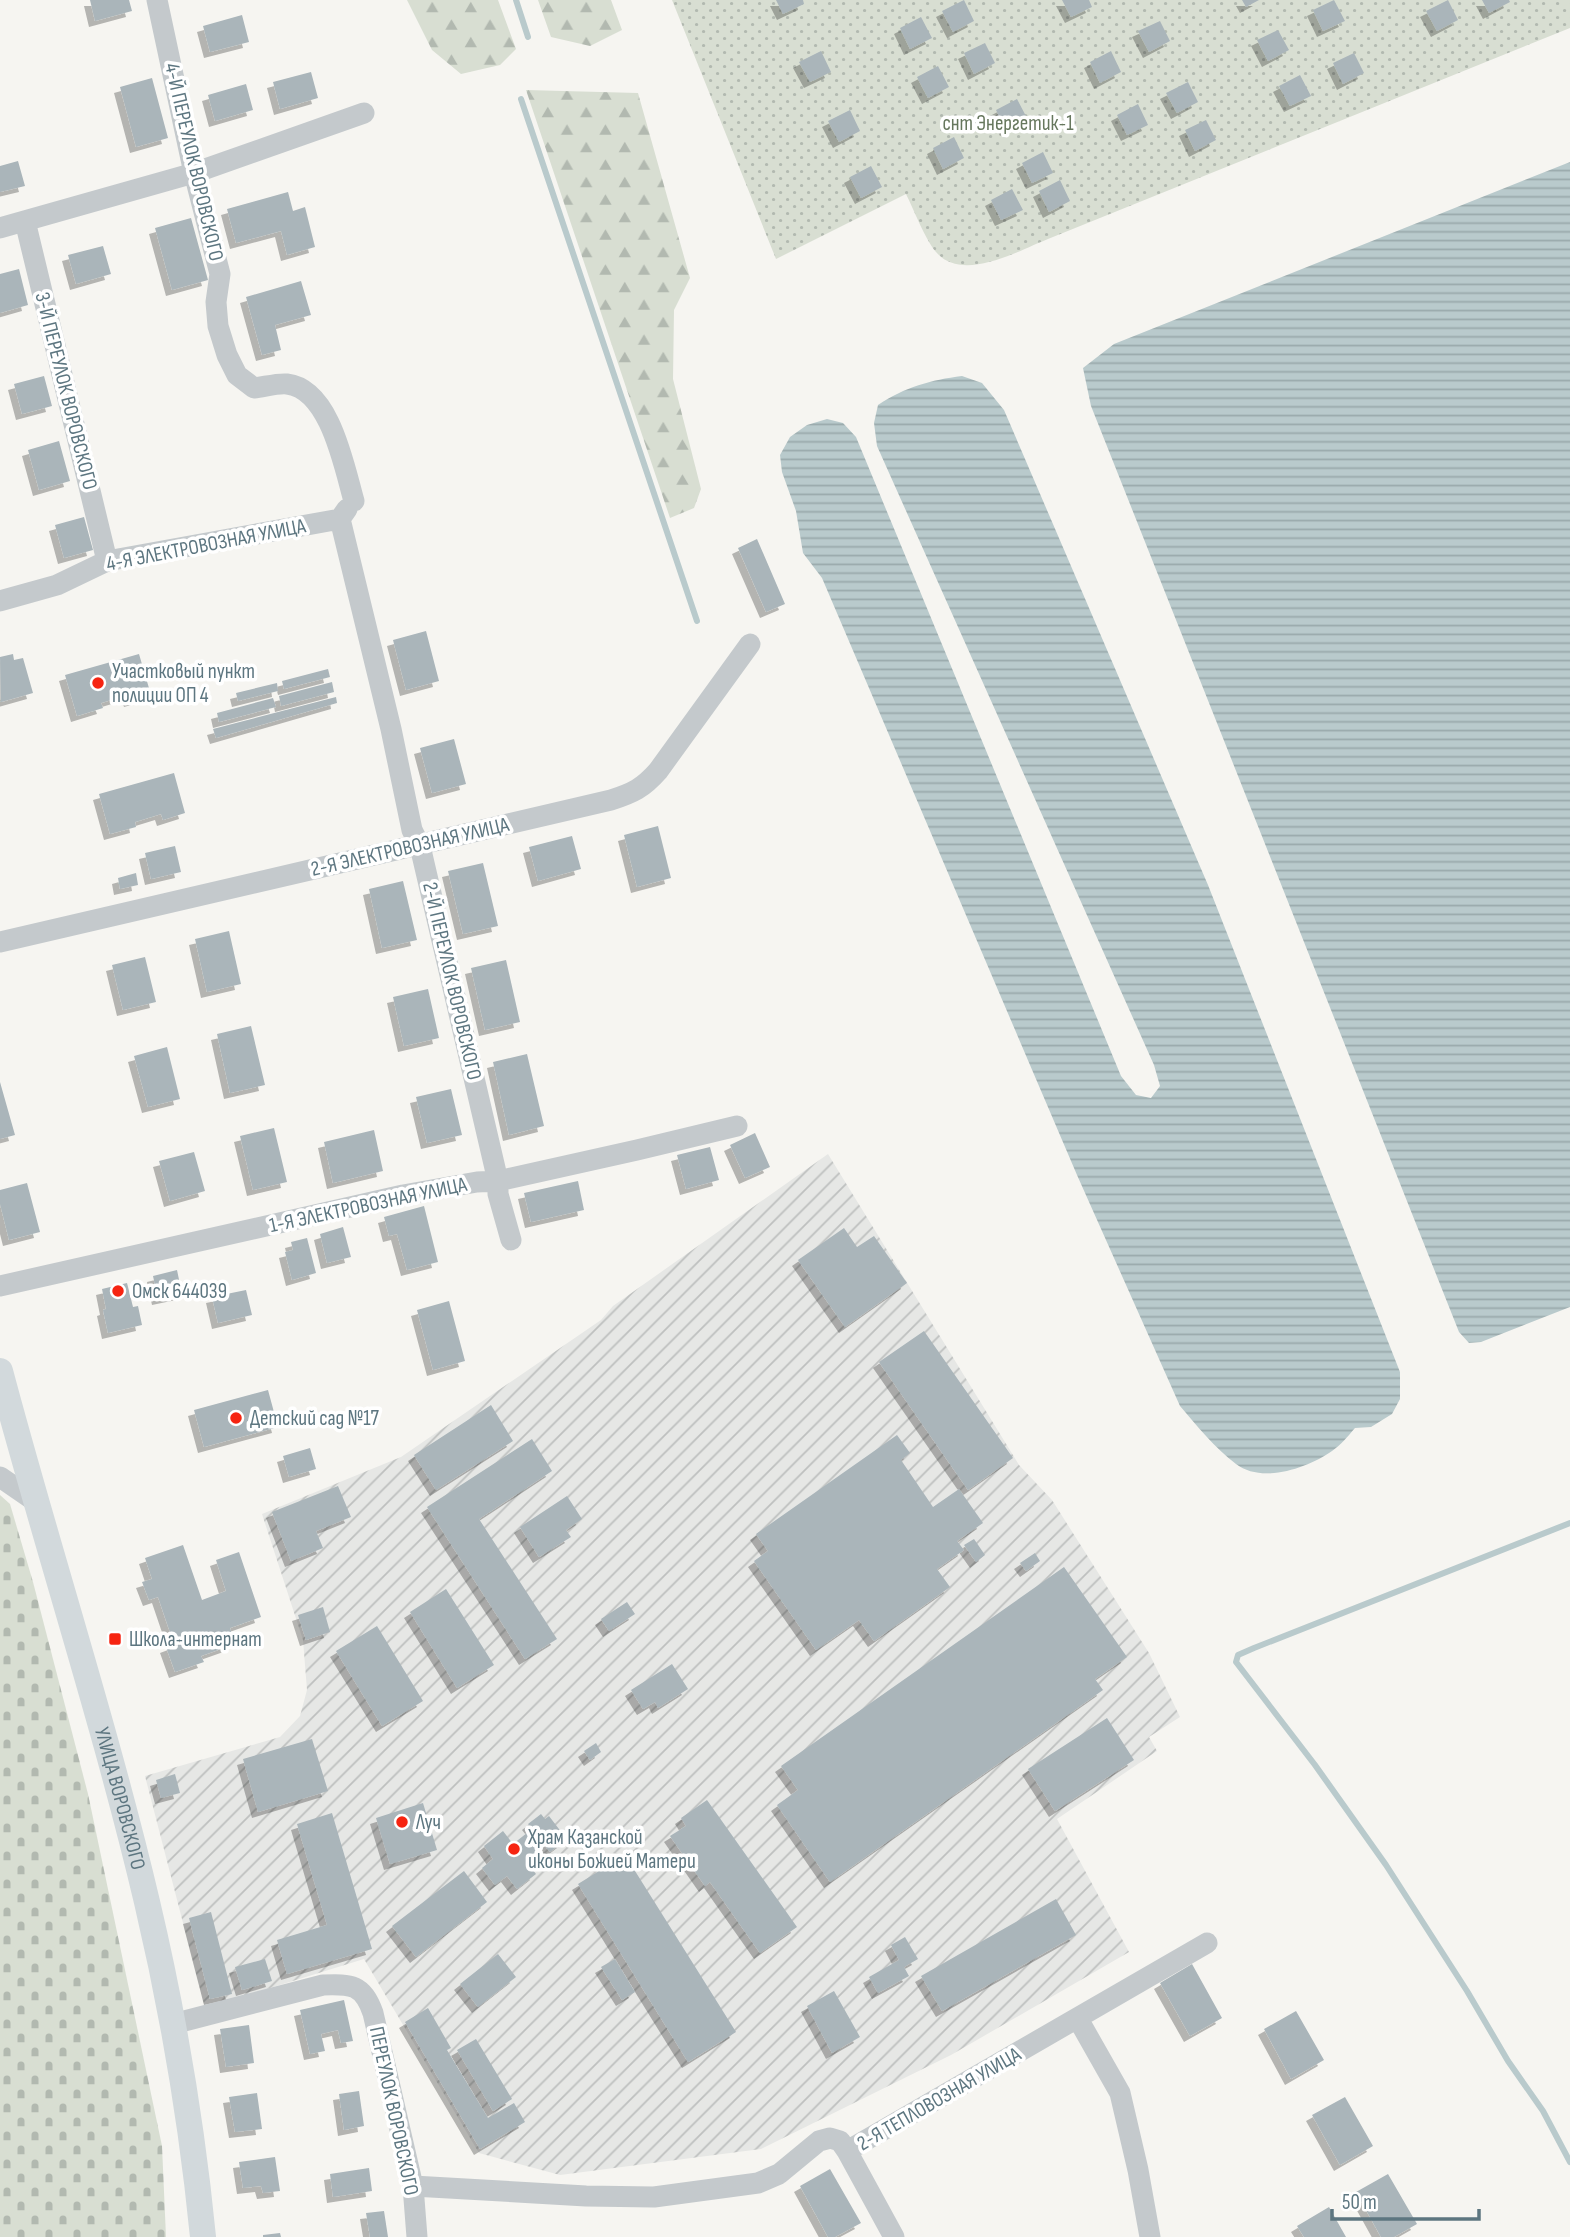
<svg xmlns="http://www.w3.org/2000/svg" width="1570" height="2237" font-family="'Sofia Sans Condensed',sans-serif">
  <style>
    .industrial { fill: url(#industrial-furrows) }
    .forest { fill: url(#forest-firs) }
    .cemetery { fill: url(#cemetery-stones) }
    .garden { fill: url(#garden-dots) }
    .water { fill: url(#water-rules) }
    .lines { fill: none; stroke-linecap: round; stroke-linejoin: round }
    .stream { stroke: #b9cacc; stroke-width: 6 }
    .building { fill: #aab5ba; filter: url(#shadow) }
    .minor { stroke: #c4c9cc; stroke-width: 21 }
    .major { stroke: #d2d9dc; stroke-width: 26 }
    .poi-dot { fill: #f62411; stroke: #fff; stroke-width: 2.5 }
    .labels { text-anchor: middle; dominant-baseline: central; stroke-width: 7; stroke-linejoin: round; paint-order: stroke }
    .park-label { font-size: 21px; fill: #66775d; stroke: #fff }
    .street-label { font-size: 21px; fill: #5d7680; stroke: #fff }
    .poi-label { font-size: 21px; fill: #5d7680; stroke: #fff; text-anchor: start }
  </style>
  <defs>
    <pattern id="industrial-furrows" width="10" height="10" patternUnits="userSpaceOnUse" patternTransform="scale(1.75)"><rect width="10" height="10" fill="#e6e7e5"/><path d="M-1 1l2-2M0 10L10 0M9 11l2-2" fill="none" stroke="#bec0bf"/></pattern>
    <pattern id="forest-firs" width="22" height="20" patternUnits="userSpaceOnUse" patternTransform="scale(1.75)"><rect width="22" height="20" fill="#d8ded2"/><path d="M5 1l3.5 6h-7zM16 11l3.5 6h-7z" fill="#b2b9b0"/></pattern>
    <pattern id="cemetery-stones" width="16" height="16" patternUnits="userSpaceOnUse" patternTransform="scale(1.75)"><rect width="16" height="16" fill="#d8ded2"/><path d="M2 7V4a2 2 0 0 1 4 0v3zM10 15v-3a2 2 0 0 1 4 0v3z" fill="#b2b9b0"/></pattern>
    <pattern id="garden-dots" width="8" height="8" patternUnits="userSpaceOnUse" patternTransform="scale(1.75)"><rect width="8" height="8" fill="#d8ded2"/><path d="M2 2h.1M6 6h.1" fill="none" stroke="#b2b9b0" stroke-width="1.8" stroke-linecap="round"/></pattern>
    <pattern id="water-rules" width="6" height="5" patternUnits="userSpaceOnUse" patternTransform="scale(1.75)"><rect width="6" height="5" fill="#b9cacc"/><path d="M0 2.5h6" fill="none" stroke="#9aa9ab"/></pattern>
    <filter id="shadow"><feDropShadow dx="-6" dy="6" stdDeviation="0" flood-color="#0004"/></filter>
  </defs>
  <rect width="100%" height="100%" fill="#f6f5f1"/>
  <path class="industrial" d="M828,1154L1019,1465L1052,1500L1149,1653L1180,1717L1149,1737L1157,1751L1057,1819L1129,1952L951,2055L761,2149L560,2175L479,2153L364,1959L205,2008L145,1776L280,1737L300,1716L307,1690L303,1640L262,1514L401,1457L601,1320L613,1306Z"/>
  <path class="forest" d="M407,0H498L516,49L500,65L461,74L432,50Z
    M538,0H611L622,30L590,46L551,37Z
    M526,90L638,93L690,278L674,310L673,379L701,489L694,508L670,518Z"/>
  <path class="cemetery" d="M0,1495L10,1504L33,1582L88,1794L162,2146L166,2237H0Z"/>
  <path class="garden" d="M672,0H1570V28L1048,239C1018,251 962,283 936,252C925,239 914,210 906,194L776,259Z"/>
  <path class="water" d="M1570,162V1307L1481,1342L1469,1343L1459,1332L1091,406L1083,368L1114,344Z
    M962,376L982,383L1004,410L1208,885L1400,1372V1399L1392,1414L1371,1427L1355,1428C1348,1436 1341,1445 1332,1451C1308,1468 1262,1484 1236,1464C1215,1448 1197,1426 1180,1406L1077,1175L822,578L803,553L796,511L782,472L780,455L790,437L807,425L827,419L843,423L856,437L1121,1076L1136,1095L1151,1098L1160,1086L1154,1065L877,446L874,423L878,405C905,387 931,380 962,376Z"/>
  <g class="lines">
    <path class="stream" d="M516,0L528,37
      M521,99L697,621
      M1570,1523L1254,1648L1238,1655L1236,1662L1315,1765L1386,1865L1467,1991L1508,2061L1543,2111L1570,2162"/>
  </g>
  <path class="building" d="M90,0H129L132,11L95,21Z
    M776,0H803L804,4L783,14Z
    M964,0L974,21L953,32L942,11Z
    M1062,0H1089L1092,7L1071,17Z
    M1242,0H1259L1246,7Z
    M1334,0L1345,21L1323,31L1313,10Z
    M1448,0L1458,20L1437,31L1426,11Z
    M1482,0H1509L1510,2L1489,13Z
    M242,15L249,42L210,52L203,26Z
    M921,17L932,38L910,49L900,28Z
    M1160,21L1170,41L1149,52L1138,31Z
    M1278,30L1289,50L1268,61L1257,40Z
    M985,43L995,63L974,74L964,53Z
    M821,51L831,72L810,82L799,62Z
    M1111,51L1121,72L1100,83L1090,62Z
    M1354,53L1364,73L1343,84L1333,63Z
    M938,66L949,87L928,98L917,77Z
    M311,72L318,98L280,109L273,82Z
    M1300,75L1311,96L1290,106L1279,86Z
    M152,78L168,138L136,147L120,87Z
    M1188,82L1198,102L1177,113L1166,93Z
    M246,84L253,110L215,121L208,95Z
    M1017,99L1028,120L1006,130L996,110Z
    M1138,104L1148,125L1127,135L1117,115Z
    M850,110L860,131L839,142L828,121Z
    M1206,120L1216,140L1195,151L1185,130Z
    M954,137L964,158L943,169L933,148Z
    M1043,152L1053,173L1032,183L1022,163Z
    M18,161L25,186L0,192V166Z
    M871,166L882,187L861,198L850,177Z
    M1060,180L1070,201L1049,212L1039,191Z
    M1012,189L1023,210L1001,220L991,200Z
    M288,192L293,211L305,207L315,247L287,255L281,231L236,243L227,209Z
    M191,218L208,280L172,290L155,228Z
    M103,246L111,274L76,284L68,255Z
    M19,269L28,305L0,313V274Z
    M301,281L311,315L275,325L281,350L262,355L246,297Z
    M44,376L52,406L22,414L14,384Z
    M59,441L70,481L39,490L28,450Z
    M84,517L93,550L64,558L55,525Z
    M757,539L785,604L766,612L738,548Z
    M426,631L439,681L406,690L393,640Z
    M13,654L14,660L23,658L33,693L1,702L0,657Z
    M139,654L151,695L130,701L128,695L101,703L103,708L77,716L65,675Z
    M328,669L330,677L284,689L282,681Z
    M332,682L334,692L281,706L279,696Z
    M277,683L278,691L238,701L236,693Z
    M336,697L337,703L216,738L213,729Z
    M273,698L276,707L219,722L217,713Z
    M454,739L466,784L432,793L420,748Z
    M174,773L185,813L163,820L161,814L135,822L136,827L110,834L99,794Z
    M658,826L671,878L637,887L624,835Z
    M572,836L581,869L538,881L529,847Z
    M175,846L181,872L151,879L145,853Z
    M483,863L498,926L463,934L448,871Z
    M136,873L138,885L120,889L118,878Z
    M403,881L417,940L382,948L369,889Z
    M229,931L241,984L207,992L195,939Z
    M145,957L156,1002L123,1010L112,965Z
    M506,960L520,1022L485,1030L471,968Z
    M428,989L439,1038L404,1046L393,997Z
    M251,1026L265,1085L230,1093L217,1034Z
    M167,1047L180,1099L148,1107L134,1056Z
    M527,1054L544,1126L509,1135L493,1062Z
    M0,1082L15,1135L0,1139Z
    M451,1089L462,1135L427,1143L416,1097Z
    M274,1128L287,1182L253,1190L240,1136Z
    M374,1130L383,1171L333,1183L324,1142Z
    M755,1133L770,1167L745,1178L730,1145Z
    M710,1147L719,1180L686,1189L677,1155Z
    M194,1152L205,1191L170,1201L159,1161Z
    M578,1181L584,1210L531,1222L524,1193Z
    M27,1183L40,1232L9,1240L0,1204V1190Z
    M424,1206L438,1262L407,1270L397,1234L389,1236L384,1217Z
    M343,1227L351,1257L327,1263L320,1234Z
    M844,1228L857,1247L874,1236L907,1283L845,1327L798,1260Z
    M307,1238L316,1273L292,1280L285,1252L293,1250L291,1242Z
    M177,1270L182,1294L158,1299L153,1276Z
    M127,1283L133,1307L138,1306L142,1325L108,1333L103,1310L106,1309L102,1289Z
    M246,1290L252,1315L218,1323L212,1297Z
    M449,1301L465,1361L433,1370L417,1310Z
    M924,1331L1013,1458L968,1490L879,1362Z
    M268,1390L278,1427L204,1447L194,1410Z
    M491,1405L513,1441L436,1490L414,1455Z
    M897,1435L910,1453L901,1460L933,1507L959,1489L983,1523L957,1541L964,1550L937,1569L950,1587L874,1641L859,1620L816,1650L754,1561L768,1551L756,1534Z
    M532,1439L552,1471L479,1519L557,1639L525,1659L427,1507Z
    M310,1448L316,1469L289,1477L283,1456Z
    M338,1486L351,1517L316,1531L323,1548L291,1561L272,1512Z
    M567,1496L582,1519L566,1530L571,1537L539,1557L520,1527Z
    M974,1539L985,1555L976,1562L964,1545Z
    M183,1545L202,1600L226,1591L216,1560L239,1552L261,1617L230,1628L235,1644L201,1656L204,1662L175,1672L166,1647L174,1644L158,1597L149,1600L142,1582L152,1579L145,1558Z
    M1035,1553L1040,1561L1026,1571L1020,1563Z
    M1064,1567L1127,1657L1095,1679L1103,1690L830,1882L777,1805L798,1790L781,1766Z
    M446,1589L494,1665L457,1688L410,1612Z
    M627,1602L635,1614L609,1631L601,1619Z
    M323,1607L330,1632L306,1640L298,1615Z
    M377,1626L423,1701L382,1726L336,1651Z
    M672,1664L688,1689L658,1708L655,1702L643,1709L631,1690Z
    M1107,1718L1134,1760L1055,1811L1028,1769Z
    M312,1739L328,1791L258,1812L243,1759Z
    M596,1743L601,1752L590,1760L584,1751Z
    M175,1774L180,1793L161,1798L156,1780Z
    M707,1800L797,1927L760,1953L710,1882L705,1886L670,1836L686,1826L681,1818Z
    M423,1803L437,1850L390,1864L376,1818Z
    M332,1813L372,1949L287,1974L277,1940L327,1925L297,1824Z
    M541,1814L545,1819L549,1816L562,1833L558,1836L563,1842L550,1852L545,1846L526,1861L536,1874L517,1889L507,1876L495,1885L482,1868L493,1859L484,1846L503,1831L513,1844L532,1829L528,1824Z
    M625,1855L736,2032L688,2062L578,1884Z
    M464,1871L487,1902L416,1957L392,1926Z
    M1056,1899L1076,1935L942,2011L921,1976Z
    M211,1912L232,1994L210,1999L189,1918Z
    M905,1937L918,1959L904,1967L909,1976L878,1993L869,1977L899,1960L891,1945Z
    M498,1954L516,1977L478,2007L460,1984Z
    M265,1959L272,1981L242,1990L235,1967Z
    M615,1959L635,1992L622,2000L601,1967Z
    M1192,1964L1222,2018L1190,2036L1160,1983Z
    M834,1991L860,2037L832,2053L807,2006Z
    M344,2000L353,2041L341,2043L338,2030L321,2034L325,2051L310,2054L300,2010Z
    M428,2008L451,2048L447,2050L488,2118L514,2103L525,2122L480,2149L405,2022Z
    M1296,2011L1324,2060L1291,2079L1264,2029Z
    M249,2025L254,2063L226,2067L220,2029Z
    M476,2039L512,2099L493,2111L457,2050Z
    M359,2091L364,2126L344,2130L339,2094Z
    M257,2093L262,2129L235,2132L229,2097Z
    M1345,2097L1373,2146L1340,2165L1312,2115Z
    M275,2157L280,2191L263,2193L261,2186L243,2188L239,2162Z
    M369,2168L372,2191L333,2197L330,2174Z
    M830,2169L861,2223L835,2237H828L800,2186Z
    M1388,2174L1417,2224L1394,2237H1381L1356,2192Z
    M1329,2207L1346,2237H1304L1297,2226Z
    M384,2211L388,2237H370L366,2213Z
    M280,2233L281,2237H263V2235Z"/>
  <g class="lines">
    <path class="minor" d="M157,0L194,173L220,274L216,302L218,326L227,355L237,375L254,388C264,387 277,383 287,384C330,389 344,466 354,501
      M25,221L107,561
      M0,228L194,173L364,113
      M340,519L391,729L412,830L420,846L498,1181V1194L511,1240
      M0,601L57,585L107,561L340,519L347,509
      M0,942C203,893 408,849 611,800C633,793 643,788 658,771L750,644
      M0,1286L403,1195L477,1182L498,1181L637,1150L737,1126
      M0,1477L35,1501
      M1078,2019L1120,2093L1138,2170L1150,2237
      M173,2024L323,1985C351,1984 363,1984 373,2013L413,2186L417,2237
      M847,2151L894,2237
      M413,2186L586,2196L654,2197L758,2183L779,2174L819,2141L830,2138L840,2141L847,2151L1207,1943"/>
    <path class="major" id="s1" d="M0,1371C47,1548 105,1724 147,1902C173,2012 192,2125 203,2237"/>
  </g>
  <g class="poi-dot">
    <circle cx="98" cy="683" r="7"/>
    <circle cx="118" cy="1291" r="7"/>
    <circle cx="236" cy="1418" r="7"/>
    <rect x="108" y="1632" width="14" height="14" rx="3.5"/>
    <circle cx="402" cy="1822" r="7"/>
    <circle cx="514" cy="1849" r="7"/>
  </g>
  <g class="labels">
    <g class="park-label">
      <text x="1008" y="123">снт Энергетик-1</text>
    </g>
    <g class="street-label">
      <text transform="translate(194 162) rotate(77)">4-Й ПЕРЕУЛОК ВОРОВСКОГО</text>
      <text transform="translate(66 391) rotate(76)">3-Й ПЕРЕУЛОК ВОРОВСКОГО</text>
      <text transform="translate(206 545) rotate(-11)">4-Я ЭЛЕКТРОВОЗНАЯ УЛИЦА</text>
      <text transform="translate(410 847) rotate(-13)">2-Я ЭЛЕКТРОВОЗНАЯ УЛИЦА</text>
      <text transform="translate(452 981) rotate(77)">2-Й ПЕРЕУЛОК ВОРОВСКОГО</text>
      <text transform="translate(368 1205) rotate(-12)">1-Я ЭЛЕКТРОВОЗНАЯ УЛИЦА</text>
      <text stroke="none"><textPath href="#s1" startOffset="444">УЛИЦА ВОРОВСКОГО</textPath></text>
      <text transform="translate(939 2099) rotate(-30)">2-Я ТЕПЛОВОЗНАЯ УЛИЦА</text>
      <text transform="translate(394 2111) rotate(78)">ПЕРЕУЛОК ВОРОВСКОГО</text>
    </g>
    <g class="poi-label">
      <text x="112" y="671">Участковый пункт<tspan x="112" dy="24">полиции ОП 4</tspan></text>
      <text x="132" y="1291">Омск 644039</text>
      <text x="250" y="1418">Детский сад №17</text>
      <text x="129" y="1639">Школа-интернат</text>
      <text x="416" y="1822">Луч</text>
      <text x="528" y="1837">Храм Казанской<tspan x="528" dy="24">иконы Божией Матери</tspan></text>
    </g>
  </g>
  <path d="M1332 2209v10h147v-10" fill="none" stroke="#5d7680" stroke-width="3.5"/>
  <text x="1342" y="2209" font-size="21" fill="#5d7680" stroke="#ffffff" stroke-width="5" paint-order="stroke">50 m</text>
</svg>
